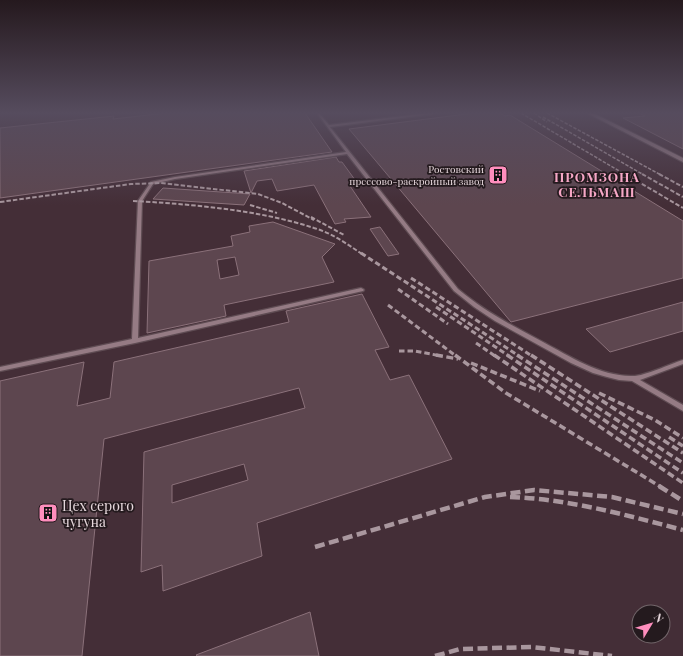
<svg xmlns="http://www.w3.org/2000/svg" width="683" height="656" font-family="'Playfair Display',serif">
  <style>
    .building { fill: #5d464f; stroke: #8b717a; fill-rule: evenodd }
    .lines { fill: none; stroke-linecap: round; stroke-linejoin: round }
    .service-casing { stroke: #5f4c53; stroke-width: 2.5 }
    .secondary-casing { stroke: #5f4c53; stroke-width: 2 }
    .service { fill: #957b84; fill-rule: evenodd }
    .secondary { fill: #957b84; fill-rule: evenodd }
    .rail-far4 { stroke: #a9979e; stroke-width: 1.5; stroke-dasharray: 3.5 1.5; stroke-linecap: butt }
    .rail-far3 { stroke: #a9979e; stroke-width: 2; stroke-dasharray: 4.5 2; stroke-linecap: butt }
    .rail-far2 { stroke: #a9979e; stroke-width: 3; stroke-dasharray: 5.5 3; stroke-linecap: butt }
    .rail-far1 { stroke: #a9979e; stroke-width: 3.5; stroke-dasharray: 7 3.5; stroke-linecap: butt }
    .rail { stroke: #a9979e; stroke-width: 4.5; stroke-dasharray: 10 4.5; stroke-linecap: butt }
    .labels { text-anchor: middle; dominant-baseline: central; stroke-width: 3.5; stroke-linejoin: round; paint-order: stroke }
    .far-poi-label { font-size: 10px; fill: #e6d7dc; stroke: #241a1e; text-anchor: end }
    .far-district-label { font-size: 13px; font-weight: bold; letter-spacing: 1px; fill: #f6a7c6; stroke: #241a1e }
    .near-poi-label { font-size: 14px; fill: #e6d7dc; stroke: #241a1e; text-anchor: start }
  </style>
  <rect width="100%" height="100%" fill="#442e37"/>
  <path class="building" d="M166,113H305L332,152L0,198V128L114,116L113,119Z
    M474,113H500L505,116L510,115L683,221V278L511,322L349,129Z
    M639,113H683V149L623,118L645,116Z
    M336,157L339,162H342L358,184L350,186L371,217L344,219L346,222L335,224L314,185L277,191L272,179L257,181L251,193L244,171Z
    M163,188L250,194L244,205L153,199Z
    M273,222L335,244L322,257L334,282L224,305L226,316L147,333L149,261L233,246L231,236L250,232L249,226ZM235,257L239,275L220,279L217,260Z
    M380,227L399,254L388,256L370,229Z
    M362,294L389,347L375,350L390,380L409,375L452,459L257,523L262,556L163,591L162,565L141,572L144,452L305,408L299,388L104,439L82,656H0V381L84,362L77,406L110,398L114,362L289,322L286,311ZM244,464L248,480L172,503V485Z
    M683,302V331L610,352L586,329Z
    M310,612L319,656H197L196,655Z"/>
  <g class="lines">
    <g class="service-casing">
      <path id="service" d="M317,113H319L329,125L428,113H434L433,114L330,127L458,289C484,311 513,326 543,342C569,356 600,376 631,376C644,377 669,364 683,360V364L640,380L683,405V411L632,381L619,380L607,377L593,373L571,363L495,321L474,307L454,291L347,154L175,179L153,184L142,201L138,338L361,288L363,289L364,290L363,291L135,343L0,371V367L132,339L138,201L151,182L175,177L346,152Z"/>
    </g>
    <g class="secondary-casing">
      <path id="secondary" d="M587,113H593L683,158V162Z"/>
    </g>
    <use href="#service" class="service"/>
    <use href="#secondary" class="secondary"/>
    <path class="rail-far4" d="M521,113L626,175
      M534,113L547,122
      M547,113L661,175
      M543,117L644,175"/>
    <path class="rail-far3" d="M625,174L683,208
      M642,174L683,197
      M659,174L683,187
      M133,201C190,204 260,210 314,228C332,233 347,244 362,254
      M0,202L131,184L161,183L258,194L282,203L314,220
      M250,205L277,213
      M311,217L344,235"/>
    <path class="rail-far2" d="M361,253L519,356
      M411,278L532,356
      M398,289L448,324
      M388,305L456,356
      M436,307L509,356
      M476,343L495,356
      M399,351H415L441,356"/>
    <path class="rail-far1" d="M436,355L458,359
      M455,355L506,393L661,487
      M494,355L683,483
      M507,355L683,473
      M517,355L683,463
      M531,355L683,453
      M471,363L540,391
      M599,393L655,420L683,438
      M669,437L683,446"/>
    <path class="rail" d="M659,486L683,501
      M510,497C569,499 626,515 683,530
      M315,547L485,497L534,490L612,497L683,514
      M435,656L460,649L532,647L612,656"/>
  </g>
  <linearGradient id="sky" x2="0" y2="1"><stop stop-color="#25191e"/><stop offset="0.55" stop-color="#564c5e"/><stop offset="1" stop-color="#564c5e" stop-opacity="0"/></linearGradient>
  <rect width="683" height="205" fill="url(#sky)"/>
  <defs>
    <g id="building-square" transform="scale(1)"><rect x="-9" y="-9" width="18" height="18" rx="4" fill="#fe8ebd" stroke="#241a1e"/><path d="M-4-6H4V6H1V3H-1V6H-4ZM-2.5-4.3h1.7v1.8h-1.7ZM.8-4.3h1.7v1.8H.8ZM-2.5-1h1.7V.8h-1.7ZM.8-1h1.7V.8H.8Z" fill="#111"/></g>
  </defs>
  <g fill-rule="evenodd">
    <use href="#building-square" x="498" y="175"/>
    <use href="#building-square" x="48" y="513"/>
  </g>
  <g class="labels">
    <g class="far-poi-label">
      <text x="484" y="169">Ростовский<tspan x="484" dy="12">прессово-раскройный завод</tspan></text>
    </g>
    <g class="far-district-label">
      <text x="597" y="176">ПРОМЗОНА<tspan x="597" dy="15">СЕЛЬМАШ</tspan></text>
    </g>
    <g class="near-poi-label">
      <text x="62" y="505">Цех серого<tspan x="62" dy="16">чугуна</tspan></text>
    </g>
  </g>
  <g transform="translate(651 624) rotate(52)"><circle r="19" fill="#241a1e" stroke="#72666a"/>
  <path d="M0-3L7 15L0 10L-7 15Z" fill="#fe8ebd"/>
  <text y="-6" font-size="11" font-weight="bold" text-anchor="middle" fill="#e6d7dc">N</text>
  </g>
</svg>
